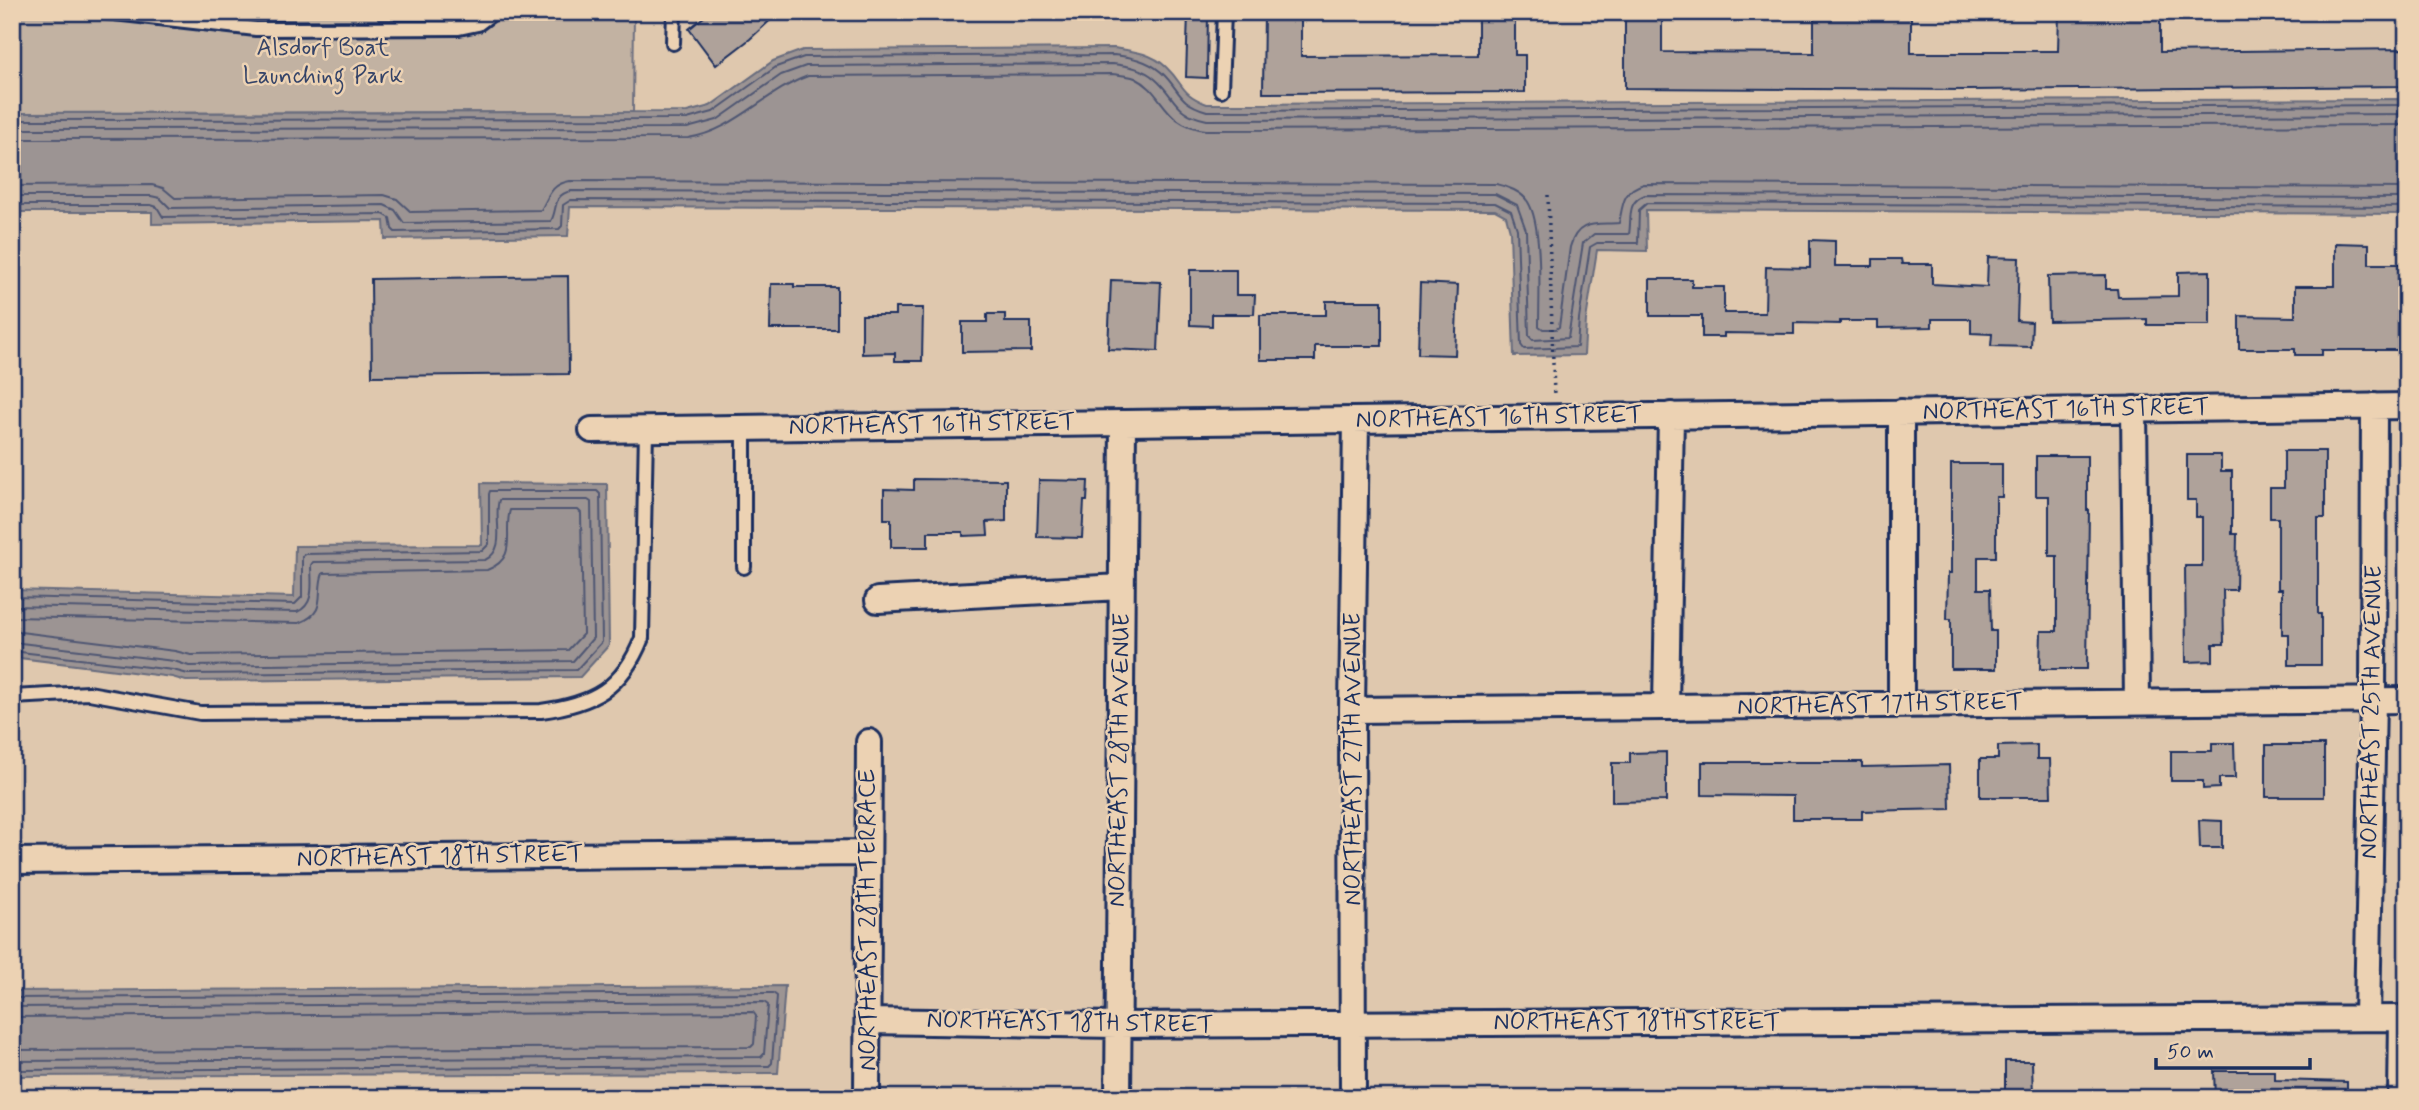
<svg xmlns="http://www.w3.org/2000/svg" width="2419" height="1110" font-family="Mynerve,sans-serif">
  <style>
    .green { fill: #c2b2a2; stroke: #6e7080; stroke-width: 2 }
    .water { fill: #9c9493; stroke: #686c7e; stroke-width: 2 }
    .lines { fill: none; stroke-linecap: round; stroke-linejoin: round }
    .shore { stroke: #4f5773; stroke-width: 2 }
    .building { fill: #afa29a; stroke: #1b2f5e; stroke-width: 2 }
    .lane-casing { stroke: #1b2f5e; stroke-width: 18 }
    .street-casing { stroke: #1b2f5e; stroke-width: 30 }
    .path { stroke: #1b2f5e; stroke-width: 3.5; stroke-dasharray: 2 5; stroke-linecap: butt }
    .lane { stroke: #ecd2b3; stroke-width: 12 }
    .street { stroke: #ecd2b3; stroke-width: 24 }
    .labels { text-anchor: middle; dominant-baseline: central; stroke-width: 5; stroke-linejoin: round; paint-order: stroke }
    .park-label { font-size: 24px; fill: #344368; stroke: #ecd2b3 }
    .street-label { font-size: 24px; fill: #1b2f5e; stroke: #ecd2b3 }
  </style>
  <rect width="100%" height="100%" fill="#dfc8ae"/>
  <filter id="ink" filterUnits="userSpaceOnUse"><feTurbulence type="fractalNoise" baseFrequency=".0143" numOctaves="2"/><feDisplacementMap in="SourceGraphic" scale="14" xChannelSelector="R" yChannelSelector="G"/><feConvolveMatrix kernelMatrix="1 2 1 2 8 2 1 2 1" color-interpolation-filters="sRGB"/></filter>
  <g filter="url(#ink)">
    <path class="green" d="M12,12H634L633,112L12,113Z"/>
    <path class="water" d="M1114,48C1133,51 1152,53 1166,67C1185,85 1179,93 1207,104L2407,99V214L1646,210L1647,251L1597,250L1586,320L1584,355L1514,356L1510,231L1506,216L1495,210L570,207L568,236L385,239L384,221L152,224V212H12V113L687,112L710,106L773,61L803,50Z
      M481,483L607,484L609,645L580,677L186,681L172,677L12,657V590L294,597L295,546L482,545Z
      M785,986L778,1073L12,1076V991Z"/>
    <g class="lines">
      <path class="shore" d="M12,120L687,119L713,112L776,67L804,57L1114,55C1131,57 1147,60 1161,72C1181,90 1176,102 1207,111L2407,105
        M12,129L687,128L717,120L781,75L806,66L1113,64C1128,66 1143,68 1155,79C1176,97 1174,114 1207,120L2407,114
        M12,139L688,138C735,131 764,92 808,76L1112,74C1119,75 1128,75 1135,78C1165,92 1162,125 1206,130L2407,125
        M12,186L152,185L163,188L175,198L384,195L397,199L411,212L541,210C549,196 551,184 570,181L1496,184C1507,186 1522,192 1528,202C1543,226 1539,296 1539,326L1543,329H1556L1559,327L1570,247C1578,219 1596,225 1619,223C1623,205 1622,190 1644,184L2407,188
        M12,196H151L160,198L170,208L384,205L395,210L404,223L551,221C558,209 552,195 571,191L1495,194L1517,205L1526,230L1529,336L1533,340L1568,338L1583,243L1594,234H1629C1632,218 1626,202 1645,195L2407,198
        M12,205H151L157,207L163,217L383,214L390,218L392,229L395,232L559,229L562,226L563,205L571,200L1495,203L1511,211L1517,229L1521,345L1524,349L1577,347L1579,319L1590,247L1597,243H1638L1639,210L1647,203L2407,207
        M12,597L295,604L302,597V556L305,554L482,551L489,544V494L490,491H597L600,494L602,642L576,670L188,674L173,670L12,651
        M12,606L297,612C316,604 311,582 311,565L313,562L485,560C508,549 493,519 499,500H588L591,502L593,638L573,661L189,666L174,661L12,642
        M12,617L299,623C329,612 315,593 323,573L487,570C519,558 503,533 510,510H578L581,513L583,634L568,650L191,655L175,651L12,631
        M12,998L773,993L777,996L772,1063L769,1066L12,1070
        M12,1007L764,1002L768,1005L764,1054L761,1057L12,1061
        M12,1017L753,1012L756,1016L754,1044L751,1047L12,1050"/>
    </g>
    <path class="building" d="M710,12H779L750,39L716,65L689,29Z
      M1188,12H1208L1207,78L1186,77Z
      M1264,12H1301V56L1478,55V12H1515V55H1525V92L1263,93Z
      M1625,12H1662V52L1814,53V12H1911V53H1985V51H2058L2059,12H2160V52L2407,49V86L1968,90L1625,88Z
      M1810,240L1835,241V266H1873V259H1901L1902,264H1932V284L1987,287L1988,257L2019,258L2017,321L2032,322L2031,347L1991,346L1992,334L1971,333V319H1932V327L1878,328V321H1840V324L1794,323V334L1724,333V337H1702V316H1650V279H1692V287H1724V313H1765L1766,267L1810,268Z
      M2335,243L2369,244V264H2407V350H2322V355H2295V349H2239V316L2295,317V286H2335Z
      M1190,270H1236V295H1255L1254,314H1212V326L1190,325Z
      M2210,271V325H2147V319L2049,321L2048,276L2106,275V289H2117L2118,297L2178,296V272Z
      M568,276L569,374L372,376L371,279Z
      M1111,280L1161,282L1158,351L1108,349Z
      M1420,283L1458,285L1455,355L1418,354Z
      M771,284H794V287H837V329H770Z
      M1326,301H1382V346H1315V360H1260V315H1326Z
      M895,308H923L922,361H895V353L862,354V315H895Z
      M987,314H1005V322H1031V351L962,352V322H987Z
      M2284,451H2325V518H2318V614H2321V665H2289V634H2282V589H2278V518H2270V488H2284Z
      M2187,455H2221V471H2232V534H2237L2236,590H2223L2224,644H2213V661L2186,662L2185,566H2202V517H2196V500H2187Z
      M2036,456H2087V510H2089L2087,669H2040L2041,631H2057V556H2049V496H2036Z
      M1951,464H2002V497H1996V557H1978V589H1990L1991,631H1996V669H1951V619H1947L1948,573H1951Z
      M914,479L1006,480V521L987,522L988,535L963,536V532H928V547H891V519H884V489L914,490Z
      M1039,480L1088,481L1087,501H1084L1082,538L1037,537Z
      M2212,743H2234L2235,778H2219V788L2203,789V781H2171V751H2212Z
      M2037,745V759H2050L2051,797H1980V759H1998V746Z
      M2266,745H2324V797H2266Z
      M1666,752V801L1612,802V763H1630V753Z
      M1702,762H1862V767L1949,765L1950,809L1862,811V819H1793V796L1702,795Z
      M2199,820L2222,821V848H2200Z
      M2005,1061H2032L2033,1098H2005Z
      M2214,1071H2275V1080L2347,1082V1098H2215Z"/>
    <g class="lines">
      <g class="lane-casing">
        <path id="lane" d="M105,12L256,29L459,28V12
          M459,28L478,24L494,12
          M673,43L674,12
          M1221,90L1224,12
          M744,428V567
          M12,697L89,693L200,713L541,711C593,704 622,689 642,638L646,429"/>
      </g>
      <g class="street-casing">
        <path id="street" d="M2134,409L2137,702
          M1901,412V704
          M592,430L2407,406
          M878,600L1121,587
          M1666,707L1671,415
          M1352,710L2407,700
          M12,861L868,853
          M2367,1017L2373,700L2374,406
          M868,1021L1117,1025L2407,1018
          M867,1098L869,742
          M1118,1098L1123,423
          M1353,1098L1352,710L1356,420
          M2401,1098L2402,1018"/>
      </g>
      <path class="path" d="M1548,195L1554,396"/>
      <use href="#lane" class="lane"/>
      <use href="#street" class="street"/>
    </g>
  </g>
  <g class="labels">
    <g class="park-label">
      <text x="323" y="48">Alsdorf Boat<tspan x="323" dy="28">Launching Park</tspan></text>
    </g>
    <g class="street-label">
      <text transform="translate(2066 410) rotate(-1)">NORTHEAST 16TH STREET</text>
      <text transform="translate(1499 418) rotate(-1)">NORTHEAST 16TH STREET</text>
      <text transform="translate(932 425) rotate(-1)">NORTHEAST 16TH STREET</text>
      <text transform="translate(1880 705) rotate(-1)">NORTHEAST 17TH STREET</text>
      <text transform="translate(2372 712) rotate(-89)">NORTHEAST 25TH AVENUE</text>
      <text transform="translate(1353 759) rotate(-90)">NORTHEAST 27TH AVENUE</text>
      <text transform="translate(1120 760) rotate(-89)">NORTHEAST 28TH AVENUE</text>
      <text transform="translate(440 857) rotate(-1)">NORTHEAST 18TH STREET</text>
      <text transform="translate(868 920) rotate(-90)">NORTHEAST 28TH TERRACE</text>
      <text x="1637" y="1022">NORTHEAST 18TH STREET</text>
      <text transform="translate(1070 1023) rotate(1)">NORTHEAST 18TH STREET</text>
    </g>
  </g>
  <rect width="2419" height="1110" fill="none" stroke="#ecd2b3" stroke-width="42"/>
  <rect x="21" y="21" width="2377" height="1068" fill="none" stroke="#1b2f5e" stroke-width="2.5" filter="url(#ink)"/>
  <path d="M2156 1058v10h154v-10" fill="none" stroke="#1b2f5e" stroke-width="3.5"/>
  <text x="2167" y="1058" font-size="21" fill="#1b2f5e" stroke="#ecd2b3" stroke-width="5" paint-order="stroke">50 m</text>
</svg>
